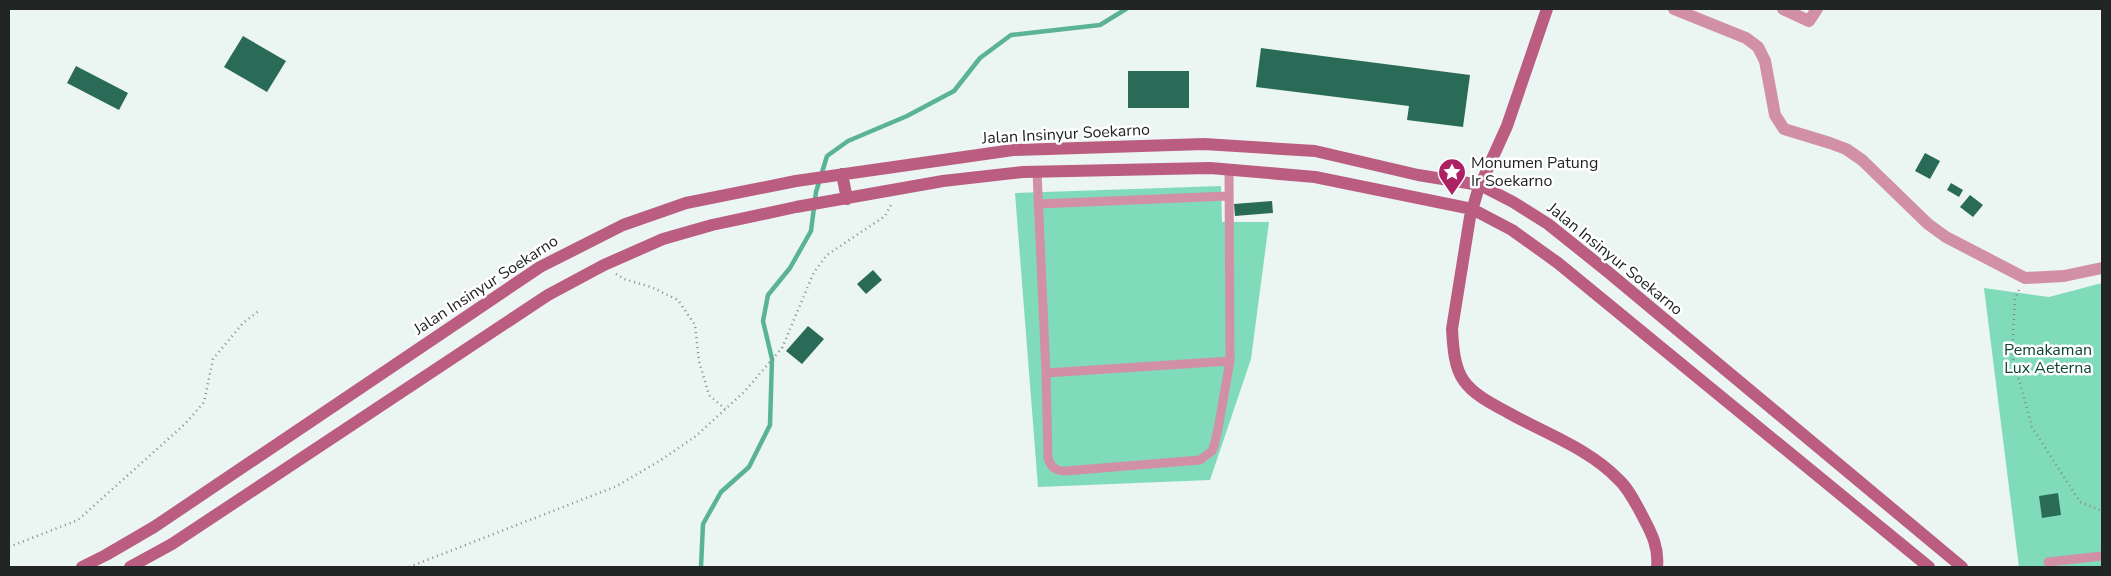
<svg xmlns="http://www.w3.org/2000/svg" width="2111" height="576" font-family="'Nunito Sans',sans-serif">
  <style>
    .green { fill: #80dbbb }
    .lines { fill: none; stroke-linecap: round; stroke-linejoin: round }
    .stream { stroke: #5bb396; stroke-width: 4.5 }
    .building { fill: #296b56 }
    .path { stroke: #848b88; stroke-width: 2.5; stroke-dasharray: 1 4; stroke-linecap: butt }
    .lane { stroke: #d190a6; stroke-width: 9 }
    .street { stroke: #d190a6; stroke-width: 12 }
    .secondary { stroke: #bb5d81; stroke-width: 12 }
    .labels { text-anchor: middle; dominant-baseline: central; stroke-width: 5; stroke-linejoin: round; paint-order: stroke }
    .street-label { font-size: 16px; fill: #212523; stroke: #fff }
    .poi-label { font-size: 16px; fill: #212523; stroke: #fff; text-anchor: start }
    .park-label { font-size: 16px; fill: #0e4535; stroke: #fff }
  </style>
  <rect width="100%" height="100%" fill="#ebf5f1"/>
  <path class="green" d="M1221,186L1222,222H1269L1251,359L1210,480L1038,487L1015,193Z
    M2102,283V567H2019L1984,288L2049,297Z"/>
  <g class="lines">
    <path class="stream" d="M701,567L703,524L721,492L749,467L770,425L772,359L763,321L768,295L790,268L811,231L816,192L827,156L848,141L907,116L954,91L980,58L1011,35L1100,25L1126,9"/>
  </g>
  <path class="building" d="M243,36L286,61L267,92L224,67Z
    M1261,48L1470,75L1463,127L1407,120L1409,106L1256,87Z
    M76,66L128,93L119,110L67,83Z
    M1128,71H1189V108H1128Z
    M1925,153L1940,161L1930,179L1915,171Z
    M1951,183L1963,190L1959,197L1947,190Z
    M1970,195L1983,205L1973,217L1960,207Z
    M1272,201L1273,213L1235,216L1234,204Z
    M873,270L882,280L866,294L857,284Z
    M808,326L824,339L802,364L786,351Z
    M2058,493L2061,515L2042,518L2039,496Z"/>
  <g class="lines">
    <path class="path" d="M616,274L624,279L651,287L678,300L695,325L699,361L709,395L725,409
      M2019,290L2015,298L2012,355L2032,427L2080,502L2102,511
      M9,547L78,520L186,423L204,402L213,359L243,323L260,310
      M409,567L617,486L661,460L696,436L744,392L782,348L814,272L827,255L885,216L892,203"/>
    <path class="lane" d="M1037,172L1046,373L1048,458C1051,467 1055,471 1065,471L1200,460L1212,451L1214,446L1218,429L1230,361L1229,169
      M1038,204L1228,196
      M1046,373L1230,361
      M2048,562L2102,556"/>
    <path class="street" d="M1674,9L1746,38L1758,47L1765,61L1775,115L1784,129L1830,143L1846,149L1862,160L1928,224L1946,237L2025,278L2064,276L2102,268
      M1783,9L1809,21L1817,9"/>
    <path class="secondary" d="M1547,9L1507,126L1478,190L1470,217L1452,329C1453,346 1454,367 1464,381C1474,395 1492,404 1507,412C1544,433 1588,448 1618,479C1629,489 1636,504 1643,517C1652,534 1659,548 1657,567
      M842,174L847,199
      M82,567L106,555L154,527L540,267L623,225L686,203L796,181L1013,150L1204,144L1315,151L1418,175L1480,185L1513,202L1548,224L1608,272L1962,567
      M130,567L172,544L548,295L604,265L663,239L712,225L796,207L943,181L1023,172L1210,168L1315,177L1472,209L1512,230L1558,263L1929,567"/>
  </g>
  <defs>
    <g id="sight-pin" transform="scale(1.4375)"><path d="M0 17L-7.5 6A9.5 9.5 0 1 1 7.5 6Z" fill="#ab2164" stroke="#fff"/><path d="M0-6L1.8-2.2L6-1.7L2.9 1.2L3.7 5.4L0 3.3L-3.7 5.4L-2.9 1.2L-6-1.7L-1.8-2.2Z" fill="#fff"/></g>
  </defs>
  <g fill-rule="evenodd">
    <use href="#sight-pin" x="1452" y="172"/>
  </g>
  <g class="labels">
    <g class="street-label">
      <text transform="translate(1066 134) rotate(-3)">Jalan Insinyur Soekarno</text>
      <text transform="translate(1615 259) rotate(39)">Jalan Insinyur Soekarno</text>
      <text transform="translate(486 285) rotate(-33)">Jalan Insinyur Soekarno</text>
    </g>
    <g class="poi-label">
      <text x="1471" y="163">Monumen Patung<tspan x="1471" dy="18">Ir Soekarno</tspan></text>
    </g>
    <g class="park-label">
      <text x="2048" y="350">Pemakaman<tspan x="2048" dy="18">Lux Aeterna</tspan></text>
    </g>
  </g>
  <rect width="2111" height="576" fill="none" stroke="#212523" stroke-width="20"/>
</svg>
